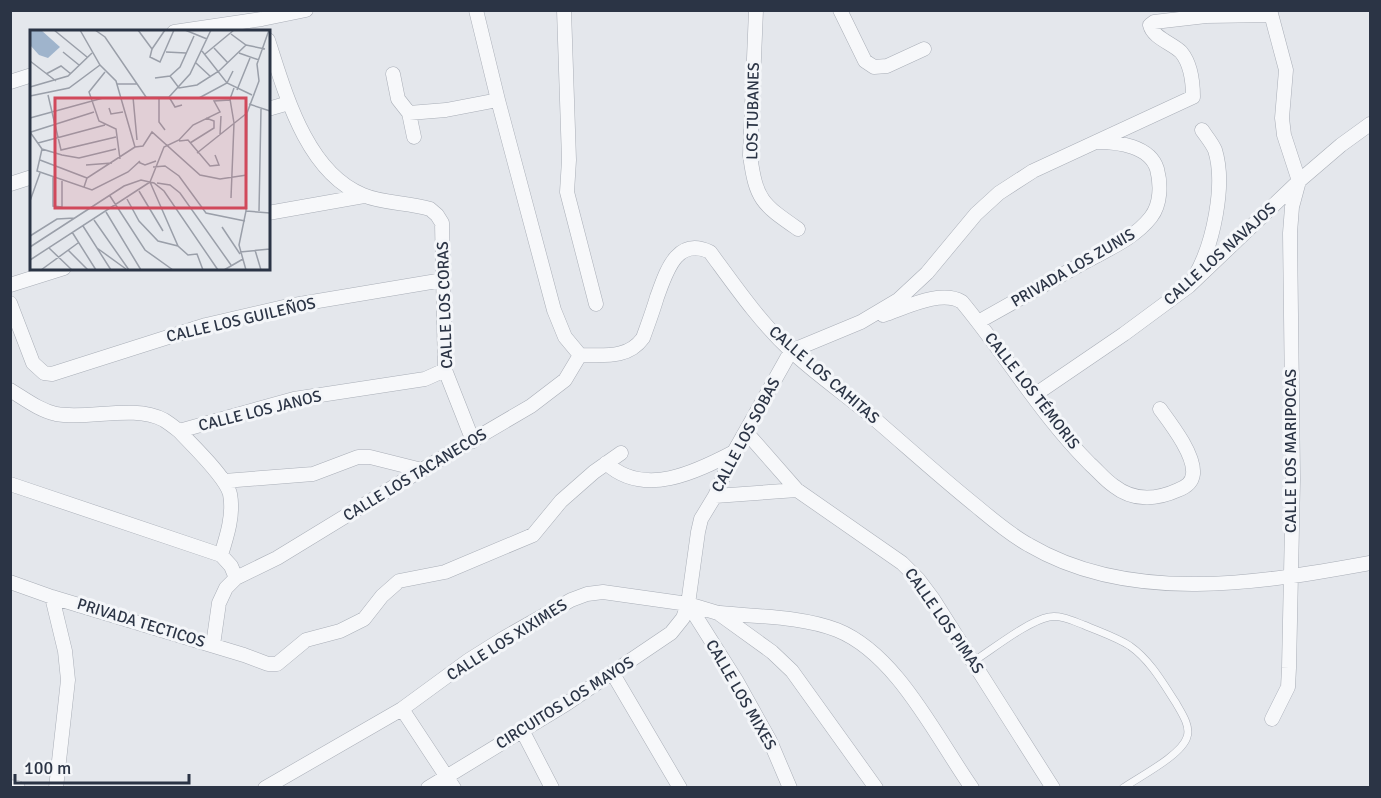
<svg xmlns="http://www.w3.org/2000/svg" width="1381" height="798" font-family="Signika,sans-serif">
  <style>
    .lines { fill: none; stroke-linecap: round; stroke-linejoin: round }
    .service-casing { stroke: #a9aeb7; stroke-width: 8 }
    .minor-casing { stroke: #a9aeb7; stroke-width: 15 }
    .service { stroke: #f7f8fa; stroke-width: 7 }
    .minor { stroke: #f7f8fa; stroke-width: 14 }
    .labels { text-anchor: middle; dominant-baseline: central; stroke-width: 6; stroke-linejoin: round; paint-order: stroke }
    .street-label { font-size: 16px; fill: #2b3445; stroke: #f4f6f9 }
    .inset-road { fill: none; stroke: #9a9fa9; stroke-width: 1.5 }
    .view { fill: #d1495b; fill-opacity: 0.15; stroke: #d1495b; stroke-width: 3 }
    .inset-edge { fill: none; stroke: #2b3445; stroke-width: 3 }
  </style>
  <rect width="100%" height="100%" fill="#e4e7ec"/>
  <g class="lines">
    <g class="service-casing">
      <path id="service" d="M974,661C993,649 1028,621 1049,617C1061,615 1073,621 1084,625C1100,632 1116,637 1130,646C1150,660 1163,683 1176,703C1181,712 1191,726 1187,737C1182,755 1139,777 1123,788"/>
    </g>
    <g class="minor-casing">
      <path id="minor" d="M476,10L498,100L554,310L565,337L580,355C604,355 628,359 643,338C648,324 653,311 657,297C666,273 676,236 710,252C735,286 759,321 790,350C820,378 855,401 885,428C915,454 944,480 975,505C992,519 1009,534 1029,545C1131,605 1260,583 1370,563
        M564,10L569,160L567,192L596,304
        M756,10L750,155C756,200 762,204 798,229
        M840,10L865,61L874,67L887,66L924,49
        M1270,10L1286,70L1282,118L1284,135L1299,181L1292,207L1290,233L1293,479L1289,668L1288,687L1272,719
        M174,32L262,19L306,10
        M268,40C285,92 306,172 363,195C384,204 408,202 430,209L437,215L442,223L445,370L473,441
        M393,74L398,99L409,113L446,110L498,100
        M10,82L32,75
        M268,109L289,103
        M409,113L414,137
        M10,184L32,177
        M268,213L364,196
        M1195,276C1213,245 1226,185 1215,150C1212,143 1206,136 1202,130
        M10,285L64,268
        M10,303L33,363L44,373L52,374L206,325L288,306L443,280
        M883,315C905,308 941,289 962,302C1006,355 1041,415 1090,464C1098,471 1105,480 1114,486C1133,501 1156,500 1178,490C1186,487 1192,483 1193,474C1195,455 1171,424 1160,409
        M978,322C1013,302 1048,283 1083,263C1106,250 1134,239 1151,217C1161,204 1161,184 1157,169C1150,146 1118,142 1098,142
        M10,390C25,399 39,410 56,414C89,420 134,404 164,420C169,423 174,427 179,431L294,399L425,379L445,370
        M1033,396L1124,334L1189,286L1299,181L1341,145L1370,124
        M179,431C192,445 226,477 230,494C234,514 227,536 221,555
        M746,432L797,490
        M606,463C644,498 696,472 734,452
        M224,481L313,474L358,457H370L422,470
        M10,484L221,555L231,566L236,578
        M715,496L797,490L902,563L918,579L933,599L1053,788
        M10,582L52,597L244,655L268,664H277L306,640L340,631L364,619L382,596L399,581L445,572L533,535L561,501L594,472L621,453
        M52,597L65,651L68,680L56,788
        M688,604L736,680L770,741L790,788
        M720,613C758,617 801,616 837,630C897,654 936,737 972,788
        M213,645L219,603L226,588L236,578L277,558L408,478L531,406L565,380L580,355
        M613,674L680,788
        M402,709L454,788
        M522,730L552,788
        M10,787L18,788
        M265,788L402,709L469,660L504,638L571,600L587,594L603,592L688,604L718,613L772,652L792,671L876,788
        M428,788L566,704L671,633L683,618L688,604L698,532L701,519L715,496L734,452L791,351L861,322L898,300L927,273L976,214L999,193L1033,171L1193,97C1193,83 1191,64 1181,52C1172,43 1153,38 1150,25L1154,22L1206,16L1271,15"/>
    </g>
    <use href="#service" class="service"/>
    <use href="#minor" class="minor"/>
  </g>
  <g class="labels">
    <g class="street-label">
      <text transform="translate(753 111) rotate(-89)">LOS TUBANES</text>
      <text transform="translate(1220 254) rotate(-42)">CALLE LOS NAVAJOS</text>
      <text transform="translate(1073 268) rotate(-30)">PRIVADA LOS ZUNIS</text>
      <text transform="translate(445 305) rotate(-92)">CALLE LOS CORAS</text>
      <text transform="translate(241 320) rotate(-13)">CALLE LOS GUILEÑOS</text>
      <text transform="translate(824 375) rotate(41)">CALLE LOS CAHITAS</text>
      <text transform="translate(1032 391) rotate(52)">CALLE LOS TÉMORIS</text>
      <text transform="translate(260 411) rotate(-14)">CALLE LOS JANOS</text>
      <text transform="translate(746 435) rotate(-62)">CALLE LOS SOBAS</text>
      <text transform="translate(1291 451) rotate(-90)">CALLE LOS MARIPOCAS</text>
      <text transform="translate(415 475) rotate(-31)">CALLE LOS TACANECOS</text>
      <text transform="translate(944 621) rotate(55)">CALLE LOS PIMAS</text>
      <text transform="translate(141 623) rotate(17)">PRIVADA TECTICOS</text>
      <text transform="translate(507 640) rotate(-32)">CALLE LOS XIXIMES</text>
      <text transform="translate(741 695) rotate(60)">CALLE LOS MIXES</text>
      <text transform="translate(565 703) rotate(-32)">CIRCUITOS LOS MAYOS</text>
    </g>
  </g>
  <g transform="translate(30 30)">
    <rect width="240" height="240" fill="#e4e7ec"/>
    <path d="M0,0H11L30,17L18,28L9,25L0,15Z" fill="#9fb4cc"/>
    <path class="inset-road" d="M24,0L57,27M50,0L70,35L86,51L105,117M65,0L75,7L116,67M108,0L122,19M155,0L177,9M201,4L216,15L235,19M184,18L198,33M122,19L120,27L130,32L144,0M122,19L135,0M172,21L197,53L222,65M33,22L49,35M136,22L156,23M209,23L229,30M175,24L204,0M0,31L26,51M166,33L181,47M75,42L59,62L69,91L86,99L90,129M16,44L31,36L41,44M140,46L149,58L167,55L189,41L216,15M125,48L140,46L150,37L164,6M87,54H107M0,57L38,46L62,23M207,60L220,28M18,65L31,120L86,107M0,66L39,58L70,35M103,67L107,110M139,67L145,77L152,75M129,68V92L135,100M169,68L197,53L203,41M219,74L240,81M79,78L81,84L93,82M0,88L73,68L139,67L160,44L181,0M240,92V115M0,102L12,119L32,125L49,128L86,119M1,102L64,82M190,105L191,86M149,111L158,110L180,136L189,135L185,125M8,113L75,95M160,113L184,98V91L176,88M105,117L113,116L122,102L170,145L190,149L217,145M12,119L7,141L62,160L98,142L110,131M167,123L217,83M10,130L57,148M108,132L115,135L126,131M56,135L82,133M123,137L135,136L149,146L176,183L215,191M23,147V176L32,177V151M120,152L134,117L149,110L163,95L190,82L184,71L200,70M120,152L148,216L158,225L167,224L173,240M127,153L140,155L150,163L201,235M54,157L57,148L105,117M109,161L133,201M80,166L115,220L143,240M201,168L204,93L200,69L204,58M97,169L109,191L128,211L148,216M0,171L10,143M216,181L240,183M229,181L231,79M76,182L111,240M64,190L99,240M53,196L81,240M192,197L210,224M42,202L66,240M240,205V224M0,206L27,189L45,188M0,217L94,156L111,150L124,153L134,161L188,240M19,218L42,240M67,218L96,239M38,220L58,240M225,220L231,240M210,222L240,219M0,230L120,152M11,240L48,213M194,240L213,229M216,240L209,215L216,181L217,83L229,51L227,34L239,0"/>
    <path class="view" d="M25,68H216V178H25Z"/>
    <rect width="240" height="240" class="inset-edge"/>
  </g>
  <rect width="1381" height="798" fill="none" stroke="#2b3445" stroke-width="24"/>
  <path d="M15 774v9h174v-9" fill="none" stroke="#2b3445" stroke-width="3"/>
  <text x="24" y="774" font-size="18" fill="#2b3445" stroke="#f4f6f9" stroke-width="4.5" paint-order="stroke">100 m</text>
</svg>
